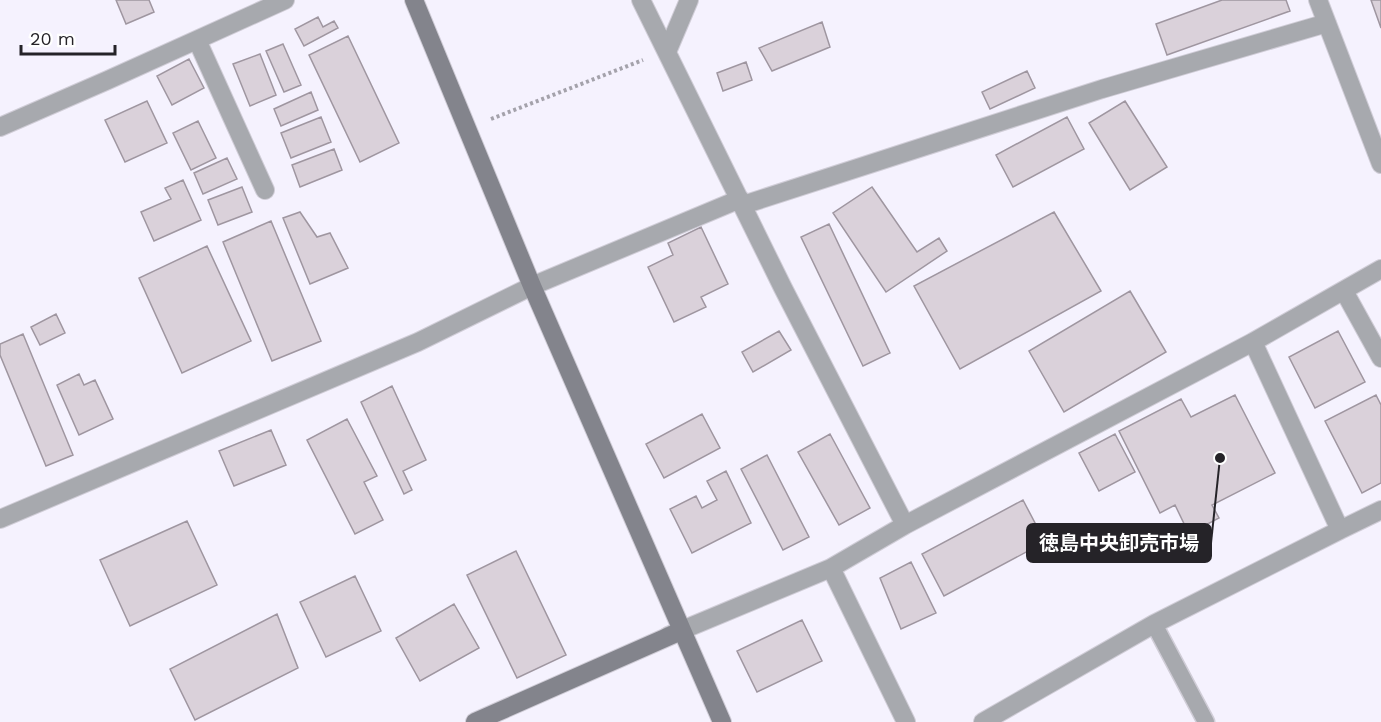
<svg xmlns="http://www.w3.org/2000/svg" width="1381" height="722" font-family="'Work Sans','Noto Sans JP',sans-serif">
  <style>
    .building { fill: #dad1da; stroke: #9f96a0; stroke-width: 1.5 }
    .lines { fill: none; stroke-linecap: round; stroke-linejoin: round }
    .lane-casing { stroke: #d0cdd7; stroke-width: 19 }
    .street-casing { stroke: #d0cdd7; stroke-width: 20 }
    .secondary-casing { stroke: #d0cdd7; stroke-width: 20 }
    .path { stroke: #a4a2ab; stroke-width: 4; stroke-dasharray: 3 3; stroke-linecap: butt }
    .lane { stroke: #a7a9ae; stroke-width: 16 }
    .street { stroke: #a7a9ae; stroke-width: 18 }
    .secondary { stroke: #83848c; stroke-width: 18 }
    .leader { fill: none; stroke: #252328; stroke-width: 2 }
    .callout-dot { fill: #252328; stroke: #fff; stroke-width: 2 }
    .callout { fill: #252328; stroke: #252328; stroke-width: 2 }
    .callout-label { font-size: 20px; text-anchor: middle; font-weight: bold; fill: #fff }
  </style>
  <rect width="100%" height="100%" fill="#f5f2fe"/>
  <path class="building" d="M116,0H149L154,12L126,24Z
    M1222,0H1286L1290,11L1167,55L1156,24Z
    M1371,0H1381V28Z
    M318,17L323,27L334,21L338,28L304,46L295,29Z
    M822,22L830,47L772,71L759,48Z
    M348,36L399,143L360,162L309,55Z
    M283,44L301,85L284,92L266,51Z
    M260,54L276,95L250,106L233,64Z
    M189,59L204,88L172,105L157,76Z
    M746,62L752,80L723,91L717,73Z
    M1027,71L1035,88L990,109L982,92Z
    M311,92L318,110L281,126L274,109Z
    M147,101L167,143L125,162L105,120Z
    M1125,101L1167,167L1130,190L1089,123Z
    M321,117L331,142L291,158L281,133Z
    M1067,117L1084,149L1013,187L996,155Z
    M198,121L216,158L191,170L173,133Z
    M334,149L342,170L300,187L292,165Z
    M227,158L237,179L203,194L194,173Z
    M183,180L201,220L154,241L141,212L171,199L165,188Z
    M242,187L252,212L218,225L208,200Z
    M872,187L917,252L939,238L947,251L886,292L833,213Z
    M300,212L317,237L330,233L348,268L310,284L283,218Z
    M1054,212L1101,291L960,369L914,286Z
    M271,221L321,341L272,361L223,242Z
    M829,224L890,353L863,366L801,237Z
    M701,227L728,284L701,297L706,307L674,322L648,267L673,255L668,243Z
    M207,246L251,341L182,373L139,278Z
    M1130,291L1166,352L1064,412L1029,351Z
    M56,314L65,333L40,345L31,327Z
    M779,331L791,350L753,372L742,352Z
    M1338,331L1365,382L1315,408L1289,357Z
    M23,334L73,455L46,466L0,355V344Z
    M79,374L84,385L95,380L113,419L79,435L57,385Z
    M392,386L426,460L403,471L412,490L404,494L361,402Z
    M1235,395L1275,473L1212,505L1219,518L1189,534L1175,505L1160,513L1119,431L1181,399L1191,417Z
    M1376,395L1381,405V483L1362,493L1325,421Z
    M702,414L720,448L664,478L646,444Z
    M347,419L377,476L364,482L383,520L355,534L307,440Z
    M271,430L286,465L234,486L219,451Z
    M830,434L870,508L839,525L798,452Z
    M1115,434L1135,472L1099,491L1079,453Z
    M767,455L809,537L783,550L741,469Z
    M726,471L751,523L692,553L670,509L696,496L702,508L717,500L707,481Z
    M1023,500L1045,542L944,596L922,554Z
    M187,521L217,585L130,626L100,560Z
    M516,551L566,655L517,678L467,575Z
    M911,562L936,613L901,629L880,578Z
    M355,576L381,631L326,657L300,602Z
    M454,604L479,648L420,681L396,638Z
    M277,614L298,668L195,720L170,669Z
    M802,620L822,661L757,692L737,651Z"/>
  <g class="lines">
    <g class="lane-casing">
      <path id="lane" d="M1154,624L1206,722"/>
    </g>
    <g class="street-casing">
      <path id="street" d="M641,0L783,288L905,525
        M1318,0L1381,164
        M197,40L265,190
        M667,52L689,0
        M0,127L108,80L285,0
        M743,205L1102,89L1327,23
        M1344,291L1381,358
        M0,519L418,342L532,286L740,199
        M1340,530L1381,510
        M831,568L906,722
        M668,636L831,568L905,525L1253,342L1381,269
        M983,722L1154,624L1340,530L1253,342"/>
    </g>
    <g class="secondary-casing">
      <path id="secondary" d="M414,0L532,286L722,722
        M475,722L681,631"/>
    </g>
    <path class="path" d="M491,119L643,60"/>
    <use href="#lane" class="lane"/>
    <use href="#street" class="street"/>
    <use href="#secondary" class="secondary"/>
  </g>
  <path class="leader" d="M1220 458L1211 543"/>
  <circle class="callout-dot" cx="1220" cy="458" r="6"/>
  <rect class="callout" x="1027" y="524" width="184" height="38" rx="6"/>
  <g class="callout-label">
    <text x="1119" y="550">徳島中央卸売市場</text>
  </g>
  <path d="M21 45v9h94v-9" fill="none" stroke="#252328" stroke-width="3"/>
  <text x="30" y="45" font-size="18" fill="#252328" stroke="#ffffff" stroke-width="4.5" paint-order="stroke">20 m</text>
</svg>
